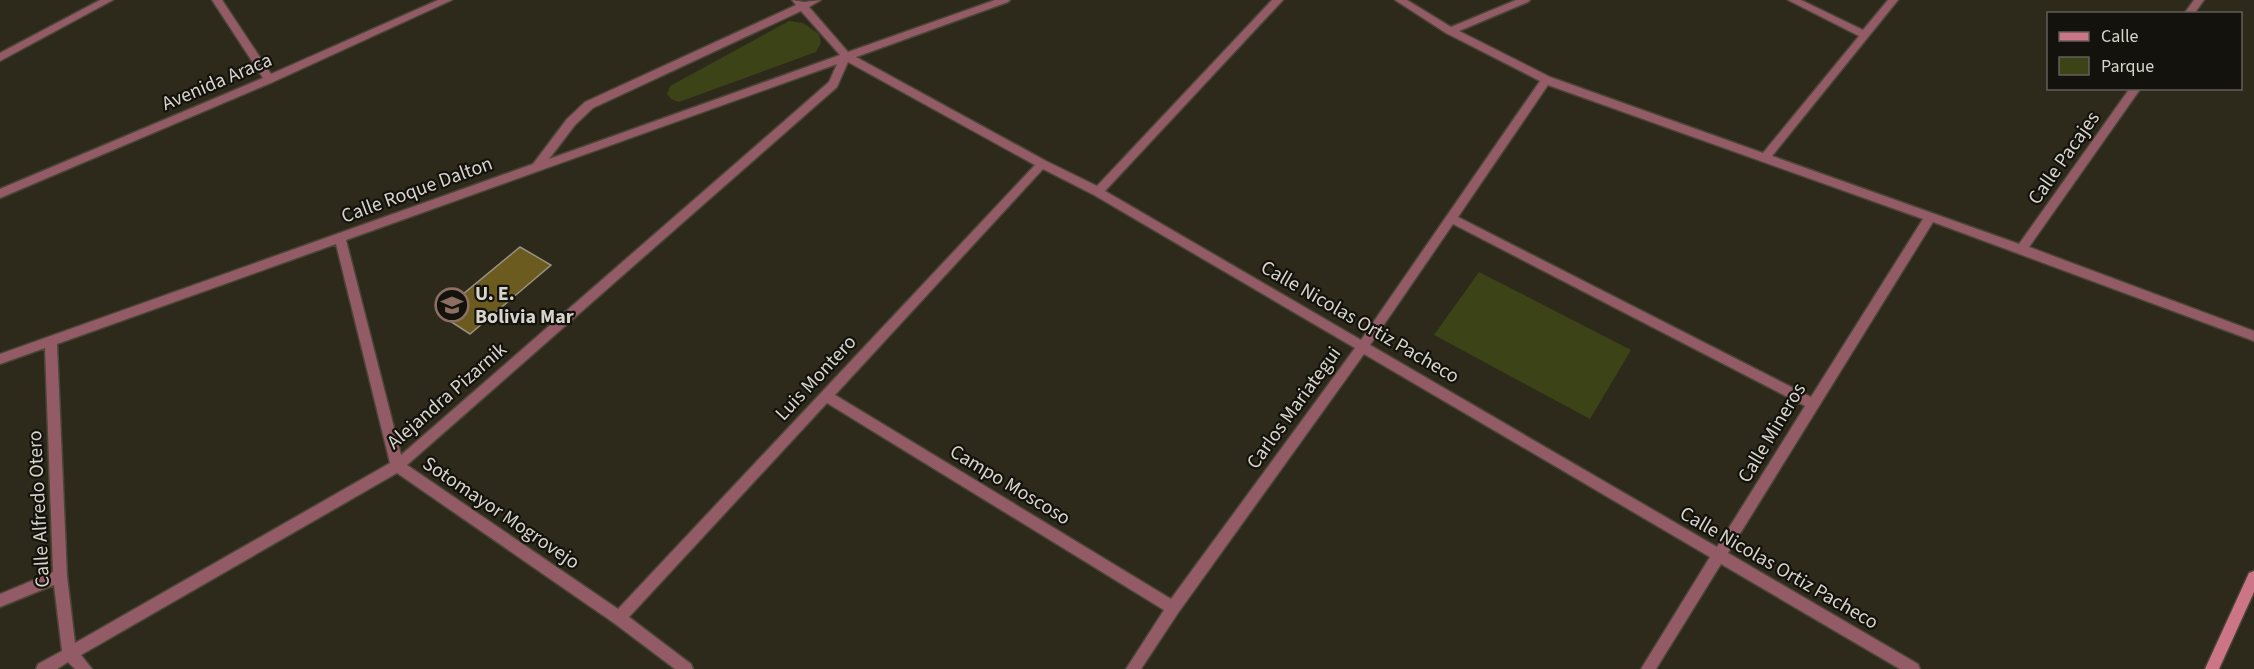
<svg xmlns="http://www.w3.org/2000/svg" width="2254" height="669" font-family="'Source Sans 3',sans-serif">
  <style>
    .green { fill: #3b4317 }
    .building { fill: #6b5b1e; stroke: #979280; stroke-width: 1.5 }
    .lines { fill: none; stroke-linecap: round; stroke-linejoin: round }
    .street-casing { stroke: #494537; stroke-width: 3 }
    .secondary-casing { stroke: #494537; stroke-width: 3 }
    .street { fill: #925b65; fill-rule: evenodd }
    .secondary { fill: #cc7586; fill-rule: evenodd }
    .labels { text-anchor: middle; dominant-baseline: central; stroke-width: 4.5; stroke-linejoin: round; paint-order: stroke }
    .street-label { font-size: 20px; fill: #d6d4cb; stroke: #14120c }
    .poi-label { font-size: 20px; font-weight: bold; fill: #d6d4cb; stroke: #14120c; text-anchor: start }
  </style>
  <rect width="100%" height="100%" fill="#2e2a1b"/>
  <path class="green" d="M789,21L803,23L819,34L821,43L816,52L679,102L671,99L667,94L670,86Z
    M1479,272L1631,350L1590,419L1434,335Z"/>
  <path class="building" d="M520,247L551,265L470,334L439,314Z"/>
  <g class="lines">
    <g class="street-casing">
      <path id="street" d="M100,0H113L0,61V53Z
        M212,0H222L271,74L438,0H452L273,82L0,198V189L263,78Z
        M792,0L804,2L821,0L809,7L848,52L995,0H1010L1008,2L856,57L1046,161L1097,186L1272,0H1283L1105,191L1361,340L1540,81L1446,33L1395,0H1407L1451,27L1516,0H1530L1528,2L1459,31L1550,77L1763,153L1859,36L1788,0H1801L1863,30L1888,0H1898L1772,156L2019,244L2130,88H2141L2029,247L2254,331V341L1933,222L1728,553L1918,664L1920,669H1900L1721,564L1656,669H1641L1710,557L1364,354L1178,613L1141,669H1126L1164,610L827,403L629,617L691,664L693,669H675L614,623L397,473L81,655L92,669H75L68,662L57,669H36L38,664L62,651L54,585L0,607V594L53,572L45,348L0,364V354L533,164L567,119L585,102L796,5ZM801,11L840,55L549,159L575,125L593,108ZM848,62L1035,165L618,609L407,465L837,87ZM837,64L829,82L401,455L346,240ZM1548,85L1923,219L1811,397L1458,217ZM1043,169L1094,195L1355,348L1171,599L835,395ZM1453,224L1805,406L1717,547L1370,345ZM336,244L390,463L75,643L67,576L57,344Z
        M2194,0H2204L2194,14H2184Z"/>
    </g>
    <g class="secondary-casing">
      <path id="secondary" d="M2254,571V592L2219,669H2205L2249,573Z"/>
    </g>
    <use href="#street" class="street"/>
    <use href="#secondary" class="secondary"/>
  </g>
  <defs>
    <g id="school-ring" transform="scale(1.725)"><circle r="9.5" fill="#14120c" stroke="#8d6e63" stroke-width="1.5"/><path d="M0-5L7-2L0 1L-7-2ZM-4 1L0 2.5L4 1V4Q0 6-4 4Z" fill="#8d6e63"/></g>
  </defs>
  <g fill-rule="evenodd">
    <use href="#school-ring" x="452" y="305"/>
  </g>
  <g class="labels">
    <g class="street-label">
      <text transform="translate(217 82) rotate(-23)">Avenida Araca</text>
      <text transform="translate(2064 158) rotate(-55)">Calle Pacajes</text>
      <text transform="translate(417 190) rotate(-20)">Calle Roque Dalton</text>
      <text transform="translate(1360 322) rotate(30)">Calle Nicolas Ortiz Pacheco</text>
      <text transform="translate(816 378) rotate(-47)">Luis Montero</text>
      <text transform="translate(447 396) rotate(-41)">Alejandra Pizarnik</text>
      <text transform="translate(1294 408) rotate(-54)">Carlos Mariategui</text>
      <text transform="translate(1772 433) rotate(-59)">Calle Mineros</text>
      <text transform="translate(1010 485) rotate(31)">Campo Moscoso</text>
      <text transform="translate(39 509) rotate(-93)">Calle Alfredo Otero</text>
      <text transform="translate(501 513) rotate(34)">Sotomayor Mogrovejo</text>
      <text transform="translate(1779 568) rotate(30)">Calle Nicolas Ortiz Pacheco</text>
    </g>
    <g class="poi-label">
      <text x="475" y="294">U. E.<tspan x="475" dy="23">Bolivia Mar</tspan></text>
    </g>
  </g>
  <rect x="2047" y="12" width="195" height="78" fill="#14120c" stroke="#626058" stroke-width="1.5"/>
  <rect x="2059" y="32" width="30" height="9" fill="#cc7586" stroke="#626058" stroke-width="1.5"/>
  <text x="2101" y="42" font-size="18" fill="#d6d4cb">Calle</text>
  <rect x="2059" y="57" width="30" height="18" fill="#3b4317" stroke="#626058" stroke-width="1.5"/>
  <text x="2101" y="72" font-size="18" fill="#d6d4cb">Parque</text>
</svg>
